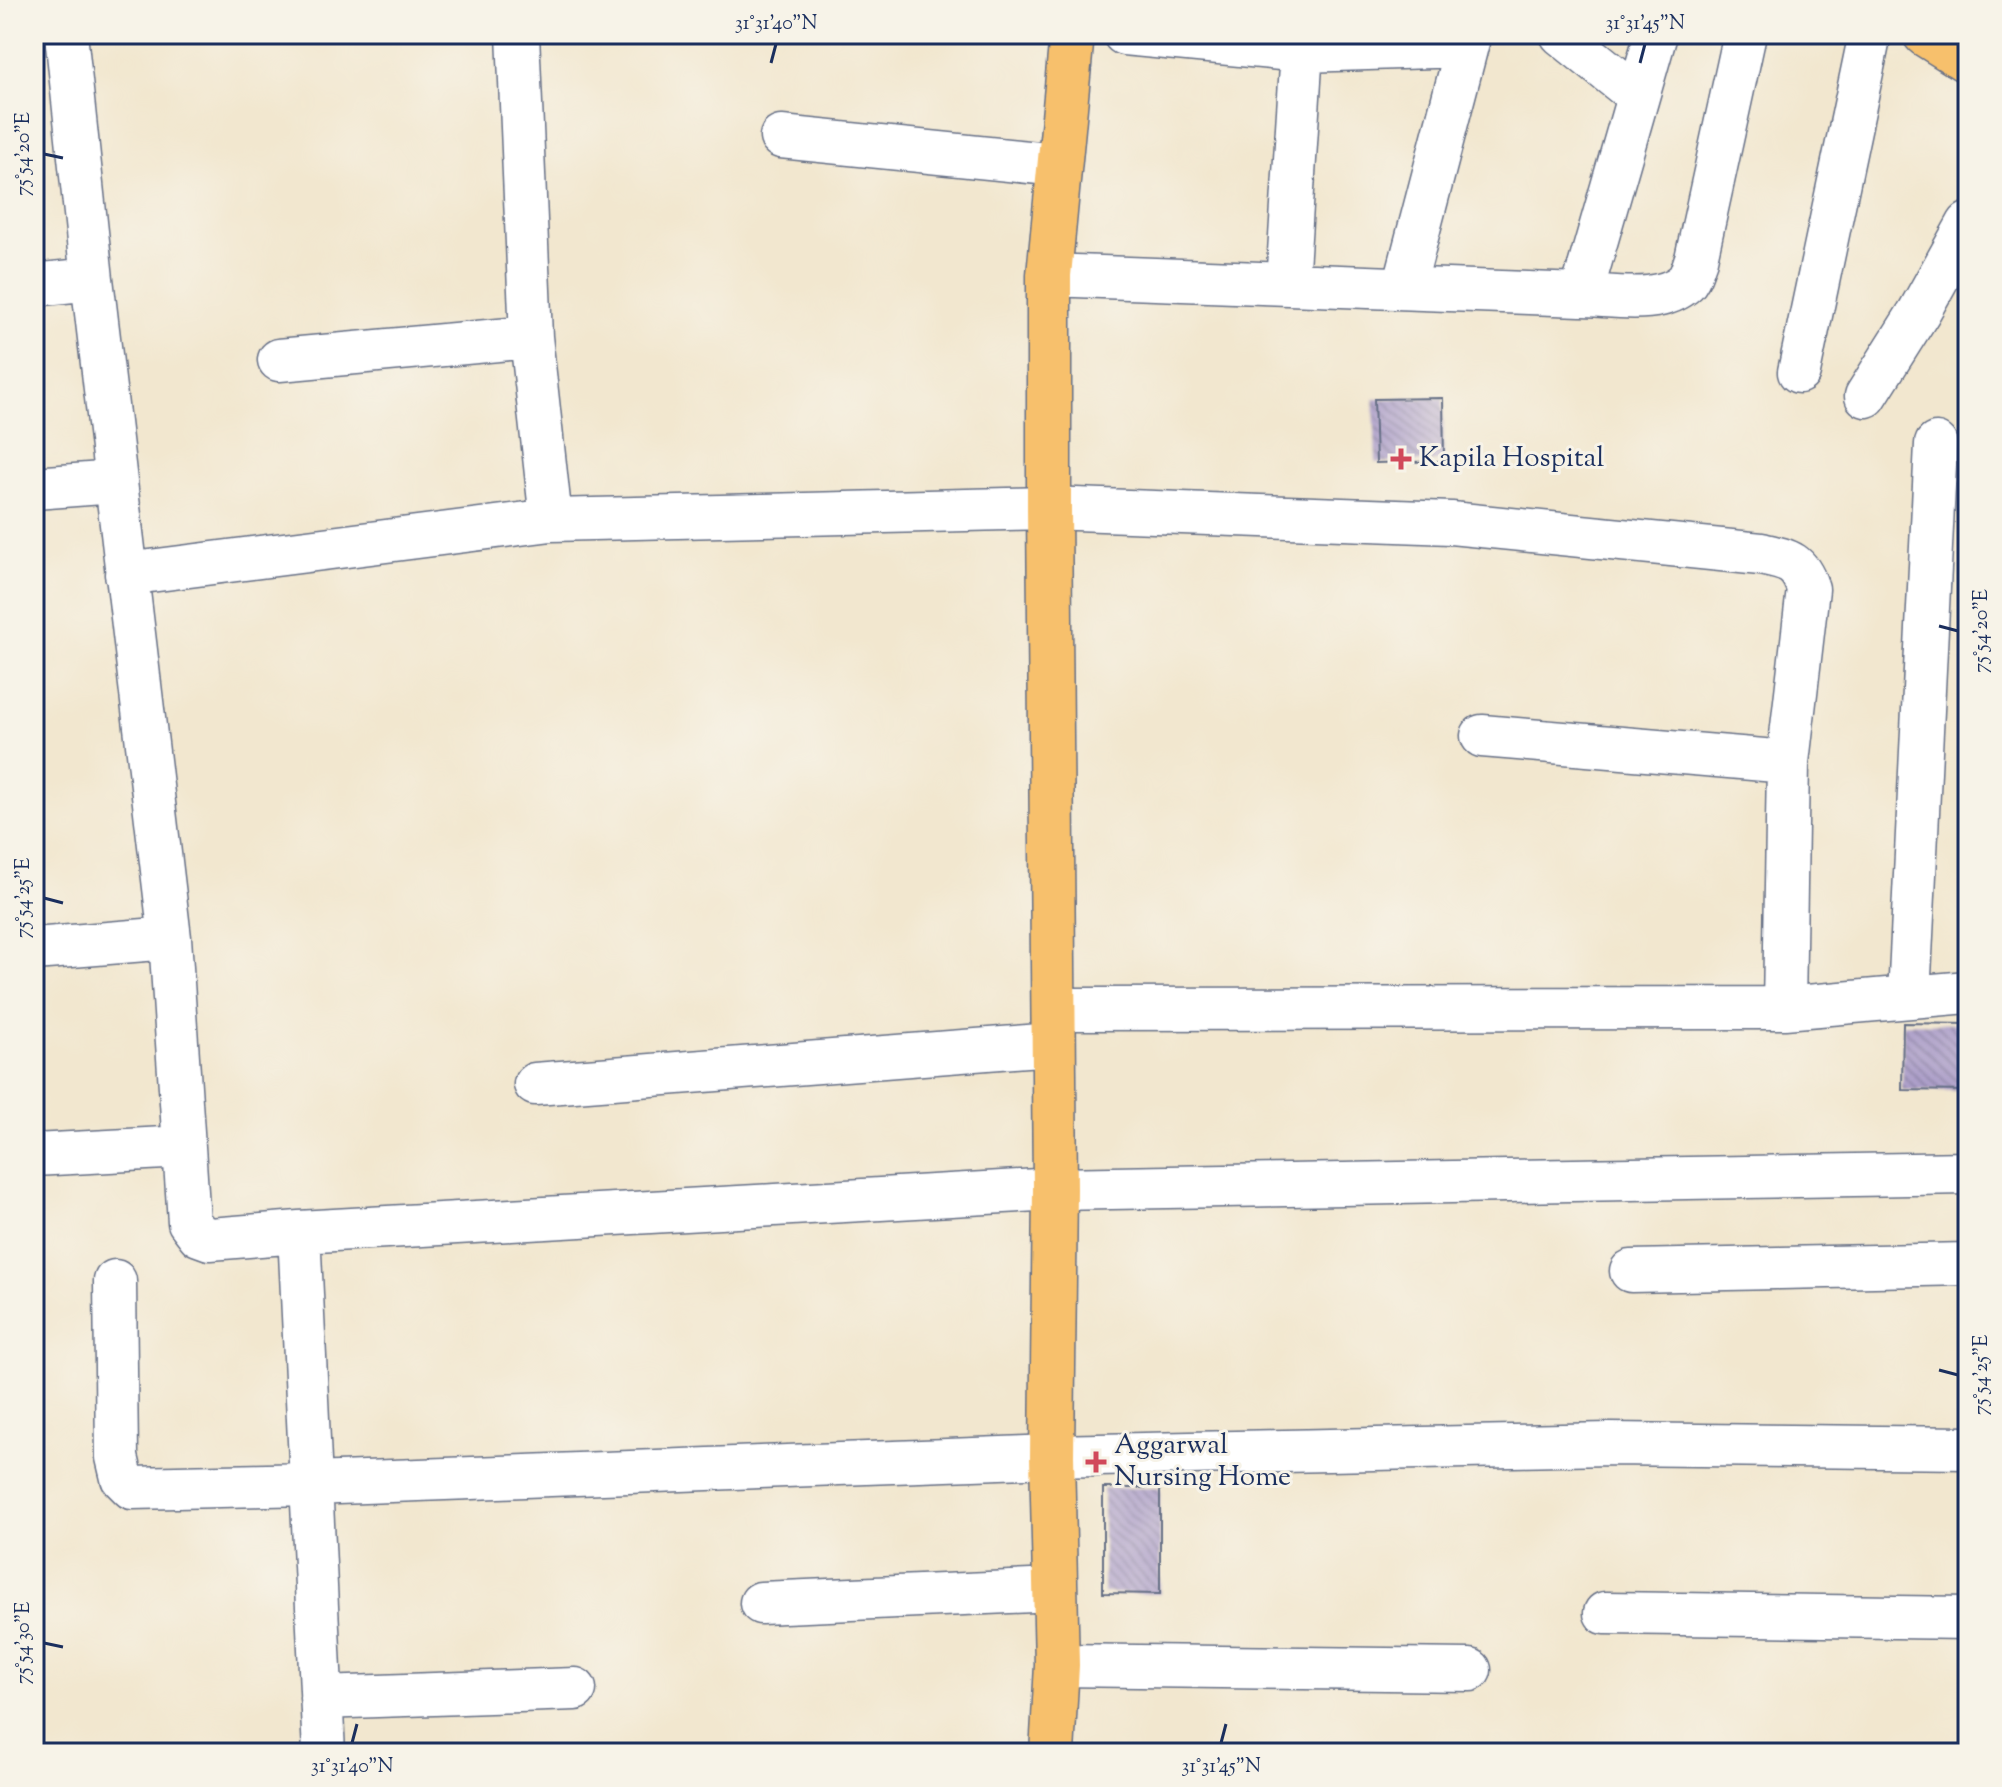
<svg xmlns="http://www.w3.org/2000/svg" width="2002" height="1787" font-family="'Sorts Mill Goudy',serif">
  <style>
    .building { fill: url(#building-back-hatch) }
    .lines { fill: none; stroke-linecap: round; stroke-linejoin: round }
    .minor-casing { stroke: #666f86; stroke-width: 45 }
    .major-casing { stroke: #666f86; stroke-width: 47 }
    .minor { stroke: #fff; stroke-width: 42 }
    .major { stroke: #f7c06c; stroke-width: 44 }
    .ticks { fill: none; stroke: #1b2f5e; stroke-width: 3 }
    .poi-dot { fill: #d1495b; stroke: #f7f3e8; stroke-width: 3 }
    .labels { text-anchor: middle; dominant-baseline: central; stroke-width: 6; stroke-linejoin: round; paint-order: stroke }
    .poi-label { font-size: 28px; fill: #1b2f5e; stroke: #f7f3e8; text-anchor: start }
    .neatline { fill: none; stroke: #1b2f5e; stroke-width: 3 }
    .ticks-label { font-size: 20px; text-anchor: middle; fill: #1b2f5e }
  </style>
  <defs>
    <pattern id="building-back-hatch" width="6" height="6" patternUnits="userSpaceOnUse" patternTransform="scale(2)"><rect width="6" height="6" fill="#ac9ec9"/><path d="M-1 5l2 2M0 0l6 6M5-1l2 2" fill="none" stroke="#8b81a6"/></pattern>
  </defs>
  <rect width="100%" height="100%" fill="#f7f3e8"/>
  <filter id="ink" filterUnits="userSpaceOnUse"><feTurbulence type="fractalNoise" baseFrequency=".0125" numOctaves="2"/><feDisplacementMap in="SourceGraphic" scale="16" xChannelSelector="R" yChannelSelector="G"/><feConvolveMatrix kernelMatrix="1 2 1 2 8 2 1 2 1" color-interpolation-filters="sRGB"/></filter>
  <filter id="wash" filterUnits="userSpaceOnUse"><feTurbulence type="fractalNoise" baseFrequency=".006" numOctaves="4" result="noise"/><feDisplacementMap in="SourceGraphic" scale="32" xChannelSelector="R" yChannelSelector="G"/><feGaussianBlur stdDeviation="1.8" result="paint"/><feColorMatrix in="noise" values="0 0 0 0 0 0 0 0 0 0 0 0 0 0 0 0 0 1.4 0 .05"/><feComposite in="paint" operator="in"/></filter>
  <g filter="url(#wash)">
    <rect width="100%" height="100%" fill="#f2e7cf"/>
    <g id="blocks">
      <path class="building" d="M1443,398L1444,461L1376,463L1374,399Z
        M1903,1023L1968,1024V1091L1902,1090Z
        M1103,1488H1160V1594L1103,1593Z"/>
    </g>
  </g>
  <g filter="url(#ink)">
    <use href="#blocks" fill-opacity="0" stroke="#666f86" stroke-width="2"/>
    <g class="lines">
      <g class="minor-casing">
        <path id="minor" d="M66,34L92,279
          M518,34L531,337L551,520
          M1124,34L1302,51L1466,46
          M1561,34L1637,95
          M781,137L1059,165
          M1049,275L1581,295C1611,295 1661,306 1686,282C1691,277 1693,266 1696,259L1745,34
          M1287,284L1303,34
          M34,285L92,279L170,938L34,949
          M1404,287L1470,34
          M1581,295L1656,34
          M279,360L531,337
          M1799,372L1870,34
          M1866,396L1919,312L1968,224
          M34,488L116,482
          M126,574L551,520L1049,508L1451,523L1761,554C1788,560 1799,561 1808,589L1788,762L1784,1008
          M1482,736L1788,762
          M170,938L184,1147
          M1909,997L1936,444
          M1053,1009L1784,1008L1968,992
          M535,1084L1053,1044
          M34,1155L184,1147L189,1222L199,1235L210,1239L299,1232L1055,1189L1968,1173
          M299,1232L324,1753
          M1631,1271L1968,1264
          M115,1281L117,1457L122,1478L132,1488L311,1484L1052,1456L1609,1444L1968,1448
          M761,1603L1055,1590
          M1605,1613L1968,1618
          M1057,1665L1470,1670
          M321,1698L575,1689"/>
      </g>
      <g class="major-casing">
        <path id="major" d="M1925,34L1968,61
          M1052,1753L1057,1665L1052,1456L1055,1189L1049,508V275L1072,34"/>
      </g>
      <use href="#minor" class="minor"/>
      <use href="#major" class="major"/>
    </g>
  </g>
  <path class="ticks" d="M771,63L776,44M1640,63L1645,44M44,154L63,158M1939,626L1958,631M44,898L63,903M1939,1370L1958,1375M44,1643L63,1647M352,1743L357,1724M1221,1743L1226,1724"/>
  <g class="poi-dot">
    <path d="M1397 447h8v8h8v8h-8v8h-8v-8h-8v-8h8z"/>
    <path d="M1092 1450h8v8h8v8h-8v8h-8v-8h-8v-8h8z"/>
  </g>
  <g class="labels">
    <g class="poi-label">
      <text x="1419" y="459">Kapila Hospital</text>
      <text x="1114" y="1446">Aggarwal<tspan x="1114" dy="32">Nursing Home</tspan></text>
    </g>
  </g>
  <rect width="2002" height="1787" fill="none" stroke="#f7f3e8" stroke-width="88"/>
  <rect x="44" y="44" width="1914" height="1699" class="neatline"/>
  <g class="ticks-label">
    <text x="776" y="29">31°31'40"N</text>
    <text x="1645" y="29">31°31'45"N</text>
    <text transform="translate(22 154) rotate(-90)" y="7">75°54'20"E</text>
    <text transform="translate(1980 631) rotate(-90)" y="7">75°54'20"E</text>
    <text transform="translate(22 898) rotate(-90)" y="7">75°54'25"E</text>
    <text transform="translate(1980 1375) rotate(-90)" y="7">75°54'25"E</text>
    <text transform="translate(22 1643) rotate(-90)" y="7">75°54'30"E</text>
    <text x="352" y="1772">31°31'40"N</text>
    <text x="1221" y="1772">31°31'45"N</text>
  </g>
</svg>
